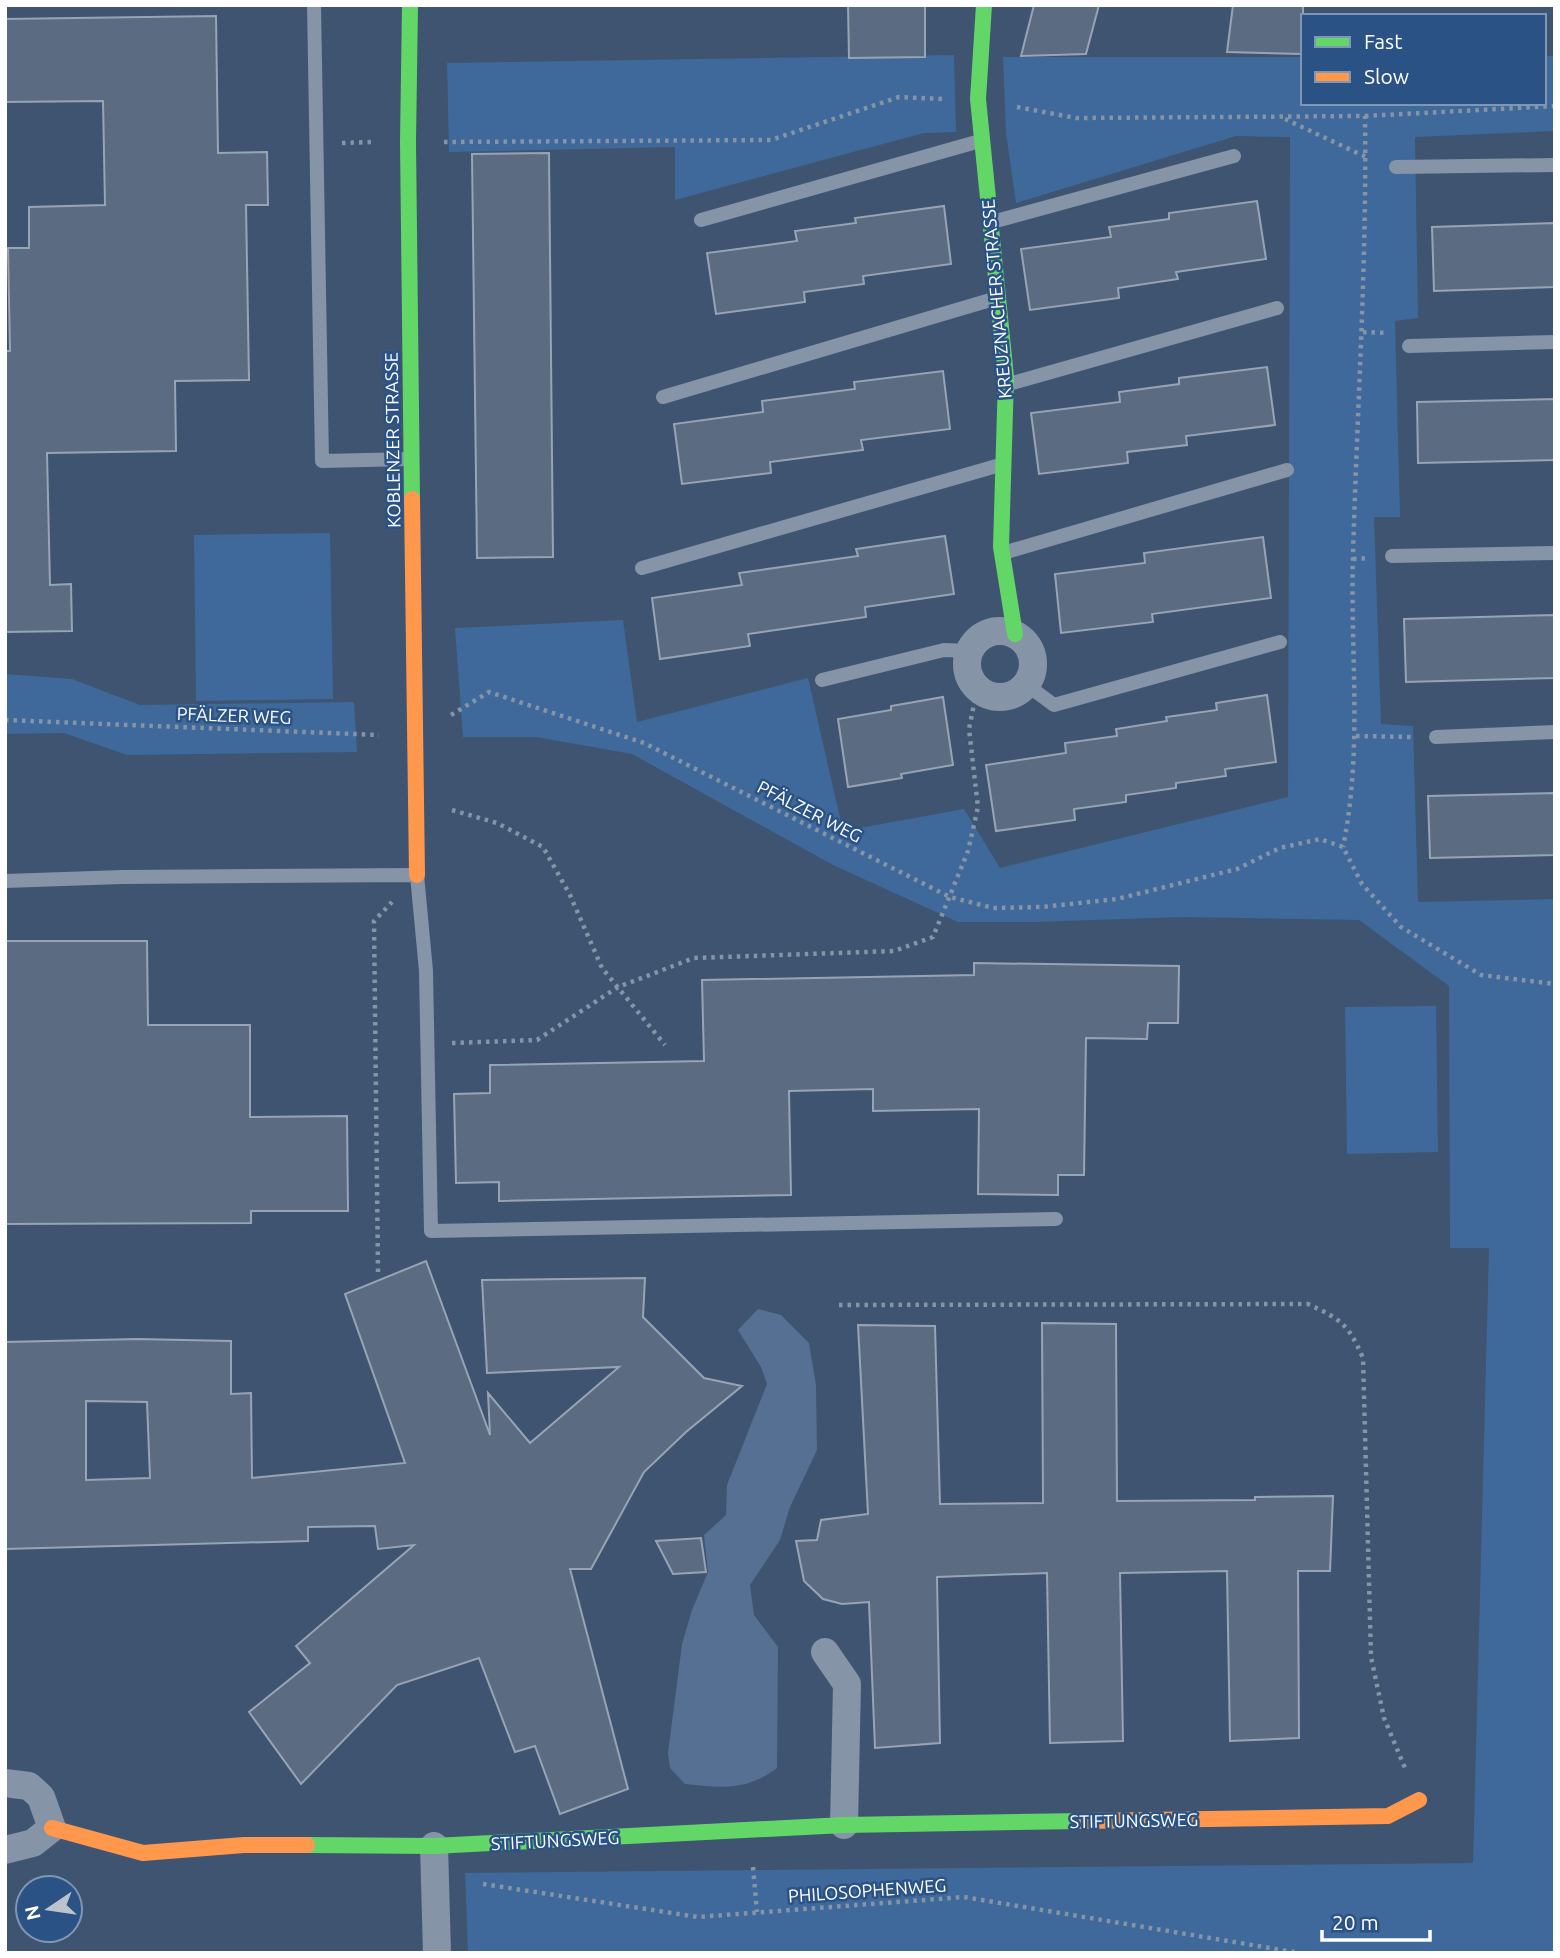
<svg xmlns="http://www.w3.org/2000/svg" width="1560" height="1958" font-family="Ubuntu,sans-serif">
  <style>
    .green { fill: #3f699a }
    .water { fill: #567093 }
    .building { fill: #5b6c82; stroke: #98a4b4; stroke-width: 2; fill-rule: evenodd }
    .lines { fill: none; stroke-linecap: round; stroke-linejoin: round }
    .path { stroke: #8594a6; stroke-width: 4.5; stroke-dasharray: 3.5 5; stroke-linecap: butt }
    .lane { stroke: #8594a6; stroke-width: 14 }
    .street { stroke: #8594a6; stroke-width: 28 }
    .fast { stroke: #63d668; stroke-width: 16 }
    .slow { stroke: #ff974d; stroke-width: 16 }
    .labels { text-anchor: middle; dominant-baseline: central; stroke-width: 5; stroke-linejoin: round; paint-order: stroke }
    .street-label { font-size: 18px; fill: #fff; stroke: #2a5284 }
  </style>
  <rect width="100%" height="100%" fill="#3e5470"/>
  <path class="green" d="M954,55L956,132L924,133L675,200V147L449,152L447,63Z
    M1544,56H1555V131L1415,137L1418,318L1395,321L1400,517H1374L1381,724L1413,726L1418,902L1555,899V1953H468L465,1873L1473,1863L1489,1248H1450L1449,986L1359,920L1182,917L1036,922H958L833,865L632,754L536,737H463L455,628L623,620L637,722L808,678L843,831L964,809L1000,868L1288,797L1290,137L1236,136L1016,203L1006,133L1003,57H1303V103H1544Z
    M330,533L333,699L196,701L194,535Z
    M5,674L72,679L140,705L354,702L357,752L127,755L64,733L5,734Z
    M1436,1006L1438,1152L1347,1154L1345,1007Z"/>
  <path class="water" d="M758,1309L781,1315L809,1343L816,1385L817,1450L790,1507L780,1540L750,1585L754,1615L778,1647L777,1768C746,1791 722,1788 685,1784L670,1768L668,1753L682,1644L692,1610L708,1572L704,1535L726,1515L727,1485L767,1384L761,1367L738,1330Z"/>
  <path class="building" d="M848,5H925V57L849,58Z
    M1034,5H1099L1086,54L1021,56Z
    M1233,5H1303V54L1227,52Z
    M216,16L218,153L267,152L268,205H246L249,380L175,381L176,451L47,453L50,585L71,584L72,631L5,632V351H10L8,248H29V207L105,205L103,101L5,102V19Z
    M549,153L553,557L477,558L472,154Z
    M1257,201L1266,259L1176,272L1178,279L1118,288L1119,298L1030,310L1021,249L1111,237L1109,227L1169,219V213Z
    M944,206L951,264L863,276L864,284L804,292L805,302L716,314L707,253L797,241L795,231L856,223L855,218Z
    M1555,223V287L1434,291L1432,227Z
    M1267,367L1275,425L1186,436L1187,445L1127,452L1128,463L1039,474L1031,413L1120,402L1119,392L1179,384V378Z
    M943,371L950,429L861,440L863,450L770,462L771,473L682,484L674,424L763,412L762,401L855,389L854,382Z
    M1555,399V460L1418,463L1417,402Z
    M945,536L954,594L865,607L866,617L748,634L750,646L660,659L652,598L742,585L739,573L858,556L856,549Z
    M1263,537L1271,598L1152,614L1153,622L1061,633L1055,574L1145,563L1144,553Z
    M1555,615V678L1406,682L1404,619Z
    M1267,695L1276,762L1225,769L1226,776L1176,783V788L1126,795V802L1074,809L1075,820L996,831L986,765L1066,753L1065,743L1117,736L1116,729L1167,721L1166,717L1217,710L1216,703Z
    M943,697L953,765L901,774L902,778L848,787L838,719L891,710V706Z
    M1555,793V855L1430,858L1428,796Z
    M5,941H147L148,1025H250V1117L347,1116L348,1211H251V1223L5,1224Z
    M974,963L1179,966L1178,1023H1148L1147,1039L1086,1038L1084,1175H1058V1195L978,1194L979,1109L873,1111V1089L789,1091L791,1195L499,1201V1182L456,1183L454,1094L490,1093V1065L704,1061L702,980L974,975Z
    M426,1261L490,1435L488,1393L530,1443L619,1367L487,1373L482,1280L645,1278L643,1317L704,1378L742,1386L686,1432L644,1472L591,1569H570L628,1789L560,1814L535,1746L515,1752L479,1658L397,1685L301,1784L249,1712L310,1663L296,1646L414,1545L378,1549L375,1526L308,1527V1541L5,1549V1342L138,1339L231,1341V1394L251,1393L252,1478L405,1463L345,1294ZM86,1401L147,1402L150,1478L86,1480Z
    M1042,1323L1116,1324L1117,1501L1255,1500V1497L1333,1496L1330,1571H1298L1299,1738L1230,1741L1227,1571L1120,1573L1123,1741L1050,1743L1047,1573L937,1577L940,1743L875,1748L869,1602L842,1604L823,1599L804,1581L796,1541L817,1540L821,1520L868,1514L858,1325L935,1326L940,1504L1043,1503Z
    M701,1538L706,1572L673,1574L656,1541Z"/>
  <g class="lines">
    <path class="path" d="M1017,107L1076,118L1365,116C1367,263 1357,409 1353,556C1350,654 1363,749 1343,847
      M1365,116L1555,106
      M1285,119L1366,157
      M444,142L771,140L899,97L943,99
      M342,143L372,142
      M1363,332L1387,333
      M1353,559L1369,558
      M451,715L489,692L644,743L950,897L993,908L1042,907L1117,899L1237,869L1280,848L1320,839L1343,847L1362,884L1401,927L1481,975L1555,984
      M5,720L379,735
      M1356,736L1411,737
      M452,810L497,823L543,847L570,895L602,968L665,1045
      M452,1043L537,1040L618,987L694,958L894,951L933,937L968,851L978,807L969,729L977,689
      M378,1272L374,921L392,902
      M839,1305L1308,1304C1342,1320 1348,1324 1363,1358L1371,1657L1384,1718L1405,1768
      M753,1867L757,1912
      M483,1884L698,1917L964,1897L1300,1953"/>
    <path class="lane" d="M314,5L322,461L410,459
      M1396,167L1555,165
      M701,220L980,141
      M992,222L1234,156
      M1409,346L1555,342
      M1009,384L1277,308
      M663,397L997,298
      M1003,553L1287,470
      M1392,556L1555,553
      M642,568L1000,465
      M822,680L944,650L969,651
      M1027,685L1054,705L1280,642
      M1436,737L1555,732
      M5,881L122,877L417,875L426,971L431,1231L1056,1219"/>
    <path class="street" d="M967 664a33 33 0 1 1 66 0a33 33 0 1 1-66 0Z
      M825,1652L847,1684L844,1825
      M5,1783L29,1786L41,1797L52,1828L33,1843L5,1850
      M434,1846L437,1953"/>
    <path class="fast" d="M410,5L408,142L412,499
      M984,5L978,99L1006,377L1001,547L1015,634
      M307,1845L434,1846L844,1825L1083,1821"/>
    <path class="slow" d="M412,499L417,875
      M1083,1821L1388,1816L1419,1800
      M52,1828L143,1853L244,1845H307"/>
  </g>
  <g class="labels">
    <g class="street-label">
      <text transform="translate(996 299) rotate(-95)">KREUZNACHER STRASSE</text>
      <text transform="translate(392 440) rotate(-91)">KOBLENZER STRASSE</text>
      <text transform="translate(234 715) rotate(2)">PFÄLZER WEG</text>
      <text transform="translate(810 811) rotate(27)">PFÄLZER WEG</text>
      <text transform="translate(1134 1820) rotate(-1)">STIFTUNGSWEG</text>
      <text transform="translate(555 1840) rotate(-3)">STIFTUNGSWEG</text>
      <text transform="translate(867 1890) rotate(-4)">PHILOSOPHENWEG</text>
    </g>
  </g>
  <rect width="1560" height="1958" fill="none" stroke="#ffffff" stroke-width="14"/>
  <rect x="1301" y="14" width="245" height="91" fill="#2a5284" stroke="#7f97b5" stroke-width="2"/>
  <rect x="1315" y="37" width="35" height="10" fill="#63d668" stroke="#7f97b5" stroke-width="2"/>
  <text x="1364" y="49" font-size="21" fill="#ffffff">Fast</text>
  <rect x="1315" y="72" width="35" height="10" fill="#ff974d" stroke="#7f97b5" stroke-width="2"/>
  <text x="1364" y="84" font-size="21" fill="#ffffff">Slow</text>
  <g transform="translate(49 1909) rotate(257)"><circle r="33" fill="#2a5284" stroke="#7f97b5" stroke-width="2"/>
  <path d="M0-5L12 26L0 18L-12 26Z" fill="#bbc3cd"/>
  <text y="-10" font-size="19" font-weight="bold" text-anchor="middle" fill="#ffffff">N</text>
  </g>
  <path d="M1322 1930v10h108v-10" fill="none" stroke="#ffffff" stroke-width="3.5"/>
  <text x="1332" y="1930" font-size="21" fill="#ffffff" stroke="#2a5284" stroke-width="5" paint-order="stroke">20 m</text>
</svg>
